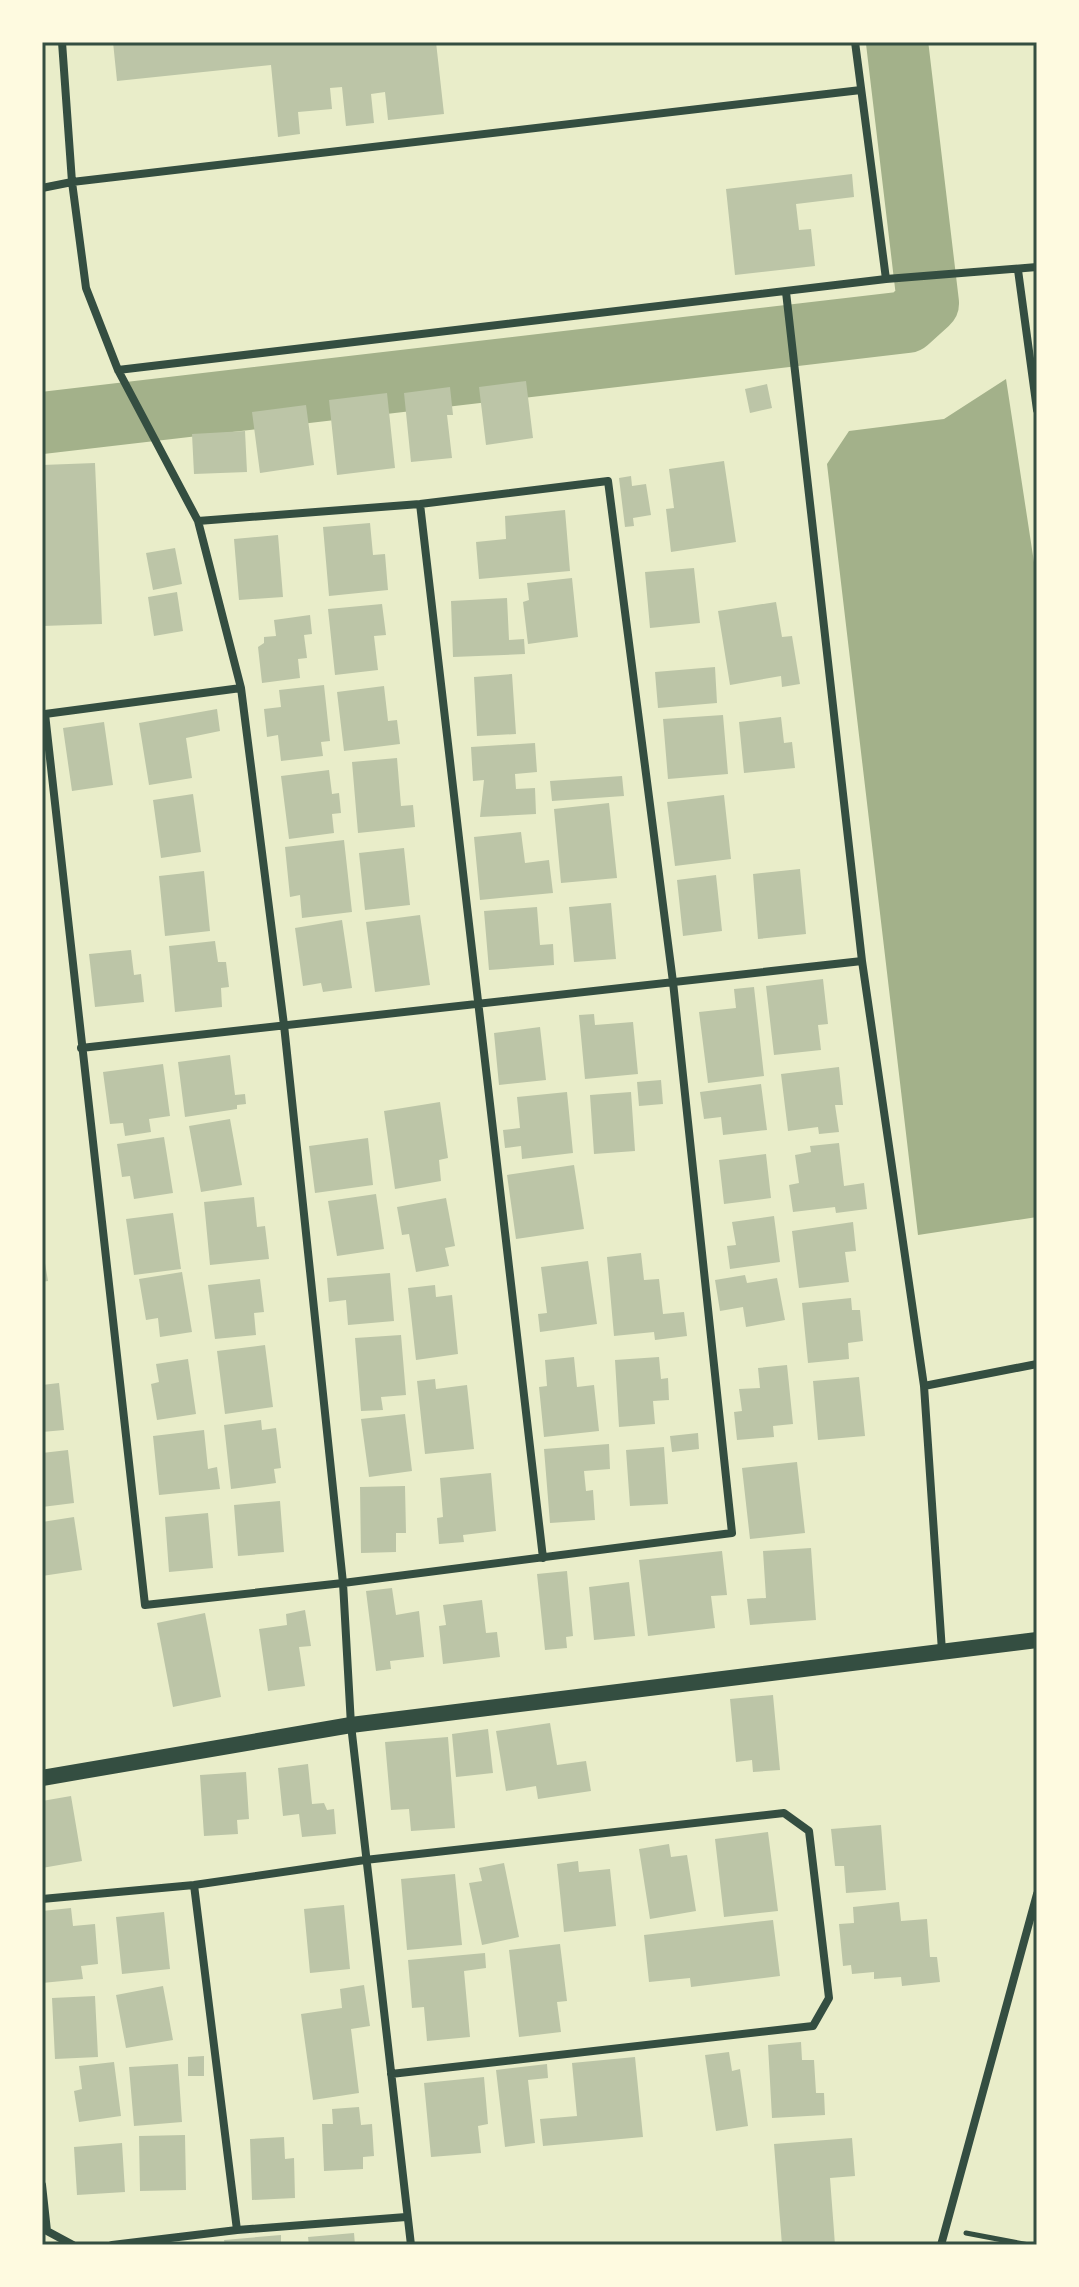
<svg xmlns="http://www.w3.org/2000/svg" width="1079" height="2287" font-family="'Open Sans',sans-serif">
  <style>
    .water { fill: #a3b18a }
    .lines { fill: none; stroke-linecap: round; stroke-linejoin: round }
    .river { stroke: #a3b18a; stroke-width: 62 }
    .building { fill: #bcc5a7 }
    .path { stroke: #344e41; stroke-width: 5 }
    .minor { stroke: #344e41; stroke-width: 8 }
    .secondary { stroke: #344e41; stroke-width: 16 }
    .neatline { fill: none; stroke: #344e41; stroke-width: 3 }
  </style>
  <rect width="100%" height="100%" fill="#e9edc9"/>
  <path class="water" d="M1006,379L1037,582V1217L918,1235L827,464L849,431L944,419Z"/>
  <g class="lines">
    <path class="river" d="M42,423L907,322L928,303L897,42"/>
  </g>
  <path class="building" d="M113,42H436L444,114L388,120L385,92L371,94L374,123L346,126L342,87L330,88L332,109L298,112L300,134L278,137L271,65L117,81Z
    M852,174L854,197L796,204L799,230L811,229L815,266L735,275L726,189Z
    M526,381L533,438L486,445L479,387Z
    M767,384L772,408L750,413L745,389Z
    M450,387L453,415H447L452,458L411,462L404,393Z
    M387,393L395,468L337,475L329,400Z
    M306,405L314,465L260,473L252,412Z
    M245,431L247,472L194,474L192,434Z
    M724,461L736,542L671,552L666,509L674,508L669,469Z
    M95,463L102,624L42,626V465Z
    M631,476L632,486L646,484L651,515L633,518L634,526L625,527L619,478Z
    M565,510L570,571L479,579L476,542L506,539L505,516Z
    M370,523L373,555L385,554L388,590L329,596L323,527Z
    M278,535L283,597L239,600L234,539Z
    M175,548L182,584L153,590L146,553Z
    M694,568L700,623L650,628L645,572Z
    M572,578L578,637L528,644L523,602L529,600L527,583Z
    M177,592L183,631L154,636L148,597Z
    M507,598L509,640L524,639L525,654L453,657L451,601Z
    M776,602L782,637L792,636L800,684L782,687L781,676L730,685L718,611Z
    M382,604L386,635L374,636L378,670L335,675L328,609Z
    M310,615L312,634L304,635L307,658L298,659L300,678L262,683L258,647L264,643V637L276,636L274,620Z
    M715,667L717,703L658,708L655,672Z
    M512,674L516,734L477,736L474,677Z
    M324,685L330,741L321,742L323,756L281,761L278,735L267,737L264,709L281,707L279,690Z
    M384,686L388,721L397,720L400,744L344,751L337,692Z
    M217,709L220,731L186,738L192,778L149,785L139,723Z
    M723,715L728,774L668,779L663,719Z
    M781,717L784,743L792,742L795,768L744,773L739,722Z
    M104,722L113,785L72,791L63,728Z
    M535,743L537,772L515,774L516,789L535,788L536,814L480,817L484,780L473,781L471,747Z
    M397,758L401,806L413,805L415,827L358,833L352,762Z
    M329,770L332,794L339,793L341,813L332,814L334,833L289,839L281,776Z
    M622,776L624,796L552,801L550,781Z
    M193,794L201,852L161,858L153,800Z
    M724,795L731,859L675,866L667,802Z
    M609,803L617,878L561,883L554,809Z
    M521,832L525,863L549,860L553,893L480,900L474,837Z
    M344,840L352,912L302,918L300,895L290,897L285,847Z
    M404,848L410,905L365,910L359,853Z
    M800,869L806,934L758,939L753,874Z
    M204,871L210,931L165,936L159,876Z
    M716,875L722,931L683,936L677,880Z
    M611,903L616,959L574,962L569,907Z
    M537,907L540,945L553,944L554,965L489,970L484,911Z
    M420,915L430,985L375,992L366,922Z
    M342,920L352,988L323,992L321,983L303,986L295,928Z
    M215,941L218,962H226L229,987L221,988L222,1007L175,1012L169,946Z
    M131,950L134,975L141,974L144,1002L95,1007L89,954Z
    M823,979L828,1024L818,1025L821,1050L774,1055L766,986Z
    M754,987L764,1076L708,1083L699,1012L736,1008L734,989Z
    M594,1014L595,1025L633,1022L638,1074L585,1079L579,1015Z
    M540,1027L546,1080L499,1085L494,1033Z
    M230,1055L235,1095L245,1094L246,1104L237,1105V1109L185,1117L178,1062Z
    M163,1064L170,1116L149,1119L151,1132L125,1136L123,1123L110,1124L103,1072Z
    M839,1067L843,1105H835L839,1132L819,1134L818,1127L788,1131L781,1074Z
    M661,1080L663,1104L639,1106L637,1082Z
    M761,1084L767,1130L723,1135L721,1117L704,1119L700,1092Z
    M567,1092L573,1153L522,1159L521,1146L505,1148L503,1130L520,1128L517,1097Z
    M631,1092L635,1151L594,1154L590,1095Z
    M440,1102L448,1158L439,1160L441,1181L395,1189L384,1111Z
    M230,1119L242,1185L201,1192L189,1126Z
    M164,1137L173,1193L134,1199L130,1176L122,1177L117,1144Z
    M368,1138L373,1185L315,1193L309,1146Z
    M839,1143L844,1186L864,1183L867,1209L836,1213L835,1207L793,1212L789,1185L799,1183L795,1155L811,1152L810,1146Z
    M766,1154L771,1198L724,1204L719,1160Z
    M574,1165L584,1229L516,1239L507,1175Z
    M376,1194L384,1249L337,1256L328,1201Z
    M254,1197L257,1227L265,1226L269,1259L210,1265L204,1202Z
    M446,1198L455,1246L445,1248L449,1266L416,1272L409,1234L402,1235L397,1207Z
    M173,1213L181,1269L134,1275L126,1219Z
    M774,1216L780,1262L730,1269L727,1246L736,1245L732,1222Z
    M853,1222L856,1251L845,1252L849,1282L799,1288L792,1231Z
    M42,1245L48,1281L42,1282Z
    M641,1253L644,1280L659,1279L663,1314L684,1312L687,1336L655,1340L654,1332L614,1336L607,1257Z
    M588,1261L597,1324L540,1332L538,1314L547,1313L541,1267Z
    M182,1272L192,1332L160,1337L158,1318L146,1320L139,1279Z
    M390,1273L394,1321L348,1325L346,1300L329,1302L327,1278Z
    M745,1275L747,1283L777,1278L785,1320L746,1327L743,1307L720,1311L715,1280Z
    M260,1279L264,1312L254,1313L256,1335L215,1339L208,1285Z
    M435,1285L436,1297L452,1295L458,1354L416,1360L408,1288Z
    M851,1298L852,1310H860L863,1341L848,1343L849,1359L808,1363L802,1303Z
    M401,1335L406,1395L381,1397L383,1410L361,1411L355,1338Z
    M265,1345L273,1407L225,1414L217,1351Z
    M574,1357L577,1387L594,1385L599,1431L544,1437L539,1387L547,1386L545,1360Z
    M659,1357L661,1379L668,1378L669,1400L653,1401L655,1424L619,1427L615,1360Z
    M188,1359L196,1414L157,1420L151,1384L159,1382L156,1364Z
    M787,1365L793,1424L773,1426L774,1437L737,1440L734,1412L742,1411L739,1389L760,1388L758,1368Z
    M859,1377L865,1436L818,1440L813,1381Z
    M435,1379L436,1389L467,1385L474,1449L425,1454L417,1381Z
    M59,1383L64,1430L42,1432V1385Z
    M405,1414L412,1471L369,1477L361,1419Z
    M261,1420L262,1430L276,1428L281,1468L274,1469L276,1483L231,1489L224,1425Z
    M204,1430L208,1469L217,1467L220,1489L159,1495L153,1436Z
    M698,1433L699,1449L672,1452L670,1436Z
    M609,1444L610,1469L584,1471L586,1491L593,1490L595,1520L550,1523L544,1449Z
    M664,1447L668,1504L630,1506L626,1450Z
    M68,1450L74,1503L42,1507V1453Z
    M797,1462L805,1533L750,1539L742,1468Z
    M491,1473L496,1531L463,1535L464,1542L439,1544L437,1518L443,1517L440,1478Z
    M405,1486L406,1533H396V1552L361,1553L360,1487Z
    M280,1501L284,1552L238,1556L234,1505Z
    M208,1513L213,1568L169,1572L165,1517Z
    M74,1517L82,1570L42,1576V1522Z
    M811,1548L816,1620L750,1625L747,1599L766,1598L763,1551Z
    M722,1551L727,1595L711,1596L715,1628L648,1636L639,1560Z
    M567,1571L573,1636L566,1637L567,1648L545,1650L537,1574Z
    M629,1582L635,1636L594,1640L589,1587Z
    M392,1588L396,1615L419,1611L424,1657L390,1661L391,1669L376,1671L366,1591Z
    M482,1600L486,1633L497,1632L500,1657L443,1664L439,1626L446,1625L443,1605Z
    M305,1610L311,1646L299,1647L305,1686L268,1691L259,1629L287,1625L286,1614Z
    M205,1613L221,1697L173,1707L157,1623Z
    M773,1695L780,1770L753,1772L752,1760L736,1762L730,1699Z
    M550,1723L557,1765L586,1761L591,1791L538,1799L536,1786L506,1791L496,1731Z
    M488,1729L493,1773L456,1777L452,1734Z
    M448,1737L455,1828L411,1831L409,1809L391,1810L385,1742Z
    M308,1764L312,1804L324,1803L327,1810L334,1809L336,1834L302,1837L299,1814L283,1816L278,1768Z
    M246,1772L249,1819L237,1820L238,1834L204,1836L200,1775Z
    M71,1796L82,1861L42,1868V1801Z
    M881,1825L886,1890L846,1893L844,1866H835L831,1829Z
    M768,1832L778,1911L724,1917L715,1839Z
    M669,1844L671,1857L687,1855L696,1911L650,1919L639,1849Z
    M578,1861L579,1872L610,1869L616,1926L564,1932L557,1864Z
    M504,1863L519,1937L482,1945L469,1883L482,1881L479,1868Z
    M455,1874L462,1945L407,1950L401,1879Z
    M899,1902L901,1921L927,1919L930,1957H937L940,1982L902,1986L901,1977L874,1979V1972L852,1974L851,1965L843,1966L839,1924L854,1923L853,1907Z
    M344,1905L350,1969L310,1973L304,1909Z
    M71,1908L73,1926L95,1924L98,1964L81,1966L83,1979L42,1983V1911Z
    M164,1912L170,1969L122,1974L116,1917Z
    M773,1920L780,1976L691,1987L690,1978L649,1982L644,1935Z
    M560,1944L567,2001L557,2002L561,2032L519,2037L509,1950Z
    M485,1953L486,1968L464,1971L470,2037L427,2041L424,2007L412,2008L408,1960Z
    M364,1985L370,2026L351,2029L359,2093L313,2100L301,2014L342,2008L340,1989Z
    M163,1986L173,2040L126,2048L116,1995Z
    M95,1996L98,2057L55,2059L52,1998Z
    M801,2042L802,2060H814L816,2093H824L825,2115L772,2118L768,2045Z
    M729,2052L732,2071L740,2069L748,2126L716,2131L705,2055Z
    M204,2056V2076H188V2057Z
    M635,2057L643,2137L543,2146L540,2119L577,2116L572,2063Z
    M114,2062L121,2116L79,2122L74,2091L82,2089L79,2066Z
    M178,2064L182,2122L134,2126L129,2067Z
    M547,2064L548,2078L528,2080L535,2143L505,2147L496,2070Z
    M484,2077L488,2124L478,2126L481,2153L431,2157L424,2083Z
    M359,2107L361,2125L372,2124L374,2156L363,2157V2169L324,2171L322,2124H333L332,2109Z
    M185,2135L186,2190L140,2191L139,2136Z
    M284,2137L285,2159L294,2158L295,2198L252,2200L250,2139Z
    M852,2138L855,2176L830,2178L835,2245H782L774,2144Z
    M122,2143L125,2192L77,2195L74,2147Z
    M354,2233L355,2245H309L308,2237Z
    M281,2235V2245H225L224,2240Z"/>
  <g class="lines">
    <path class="path" d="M966,2233L1029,2245"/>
    <path class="minor" d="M855,42L886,279
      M42,188L72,182L62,42
      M1018,270L1037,410
      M786,292L862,961L924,1386L942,1651
      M118,370L886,279L1037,267
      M420,504L543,1558
      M198,521L420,504L608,481L673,982L732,1533L343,1583L145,1605L45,714L241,688
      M81,1048L862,961
      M924,1386L1037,1364
      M194,1885L237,2230
      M42,1899L194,1885L365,1860L784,1813L809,1831L829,1998L813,2026L391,2074
      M42,2185L47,2231L73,2245
      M112,2245L237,2230L406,2217
      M411,2245L351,1725L343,1583L284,1025L241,688L198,521L118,370L86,288L72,182L861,90
      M941,2245L1037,1894"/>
    <path class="secondary" d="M42,1778L351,1725L1037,1640"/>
  </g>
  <rect width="1079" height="2287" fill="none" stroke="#fefae0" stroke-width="88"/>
  <rect x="44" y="44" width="991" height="2199" class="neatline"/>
</svg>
